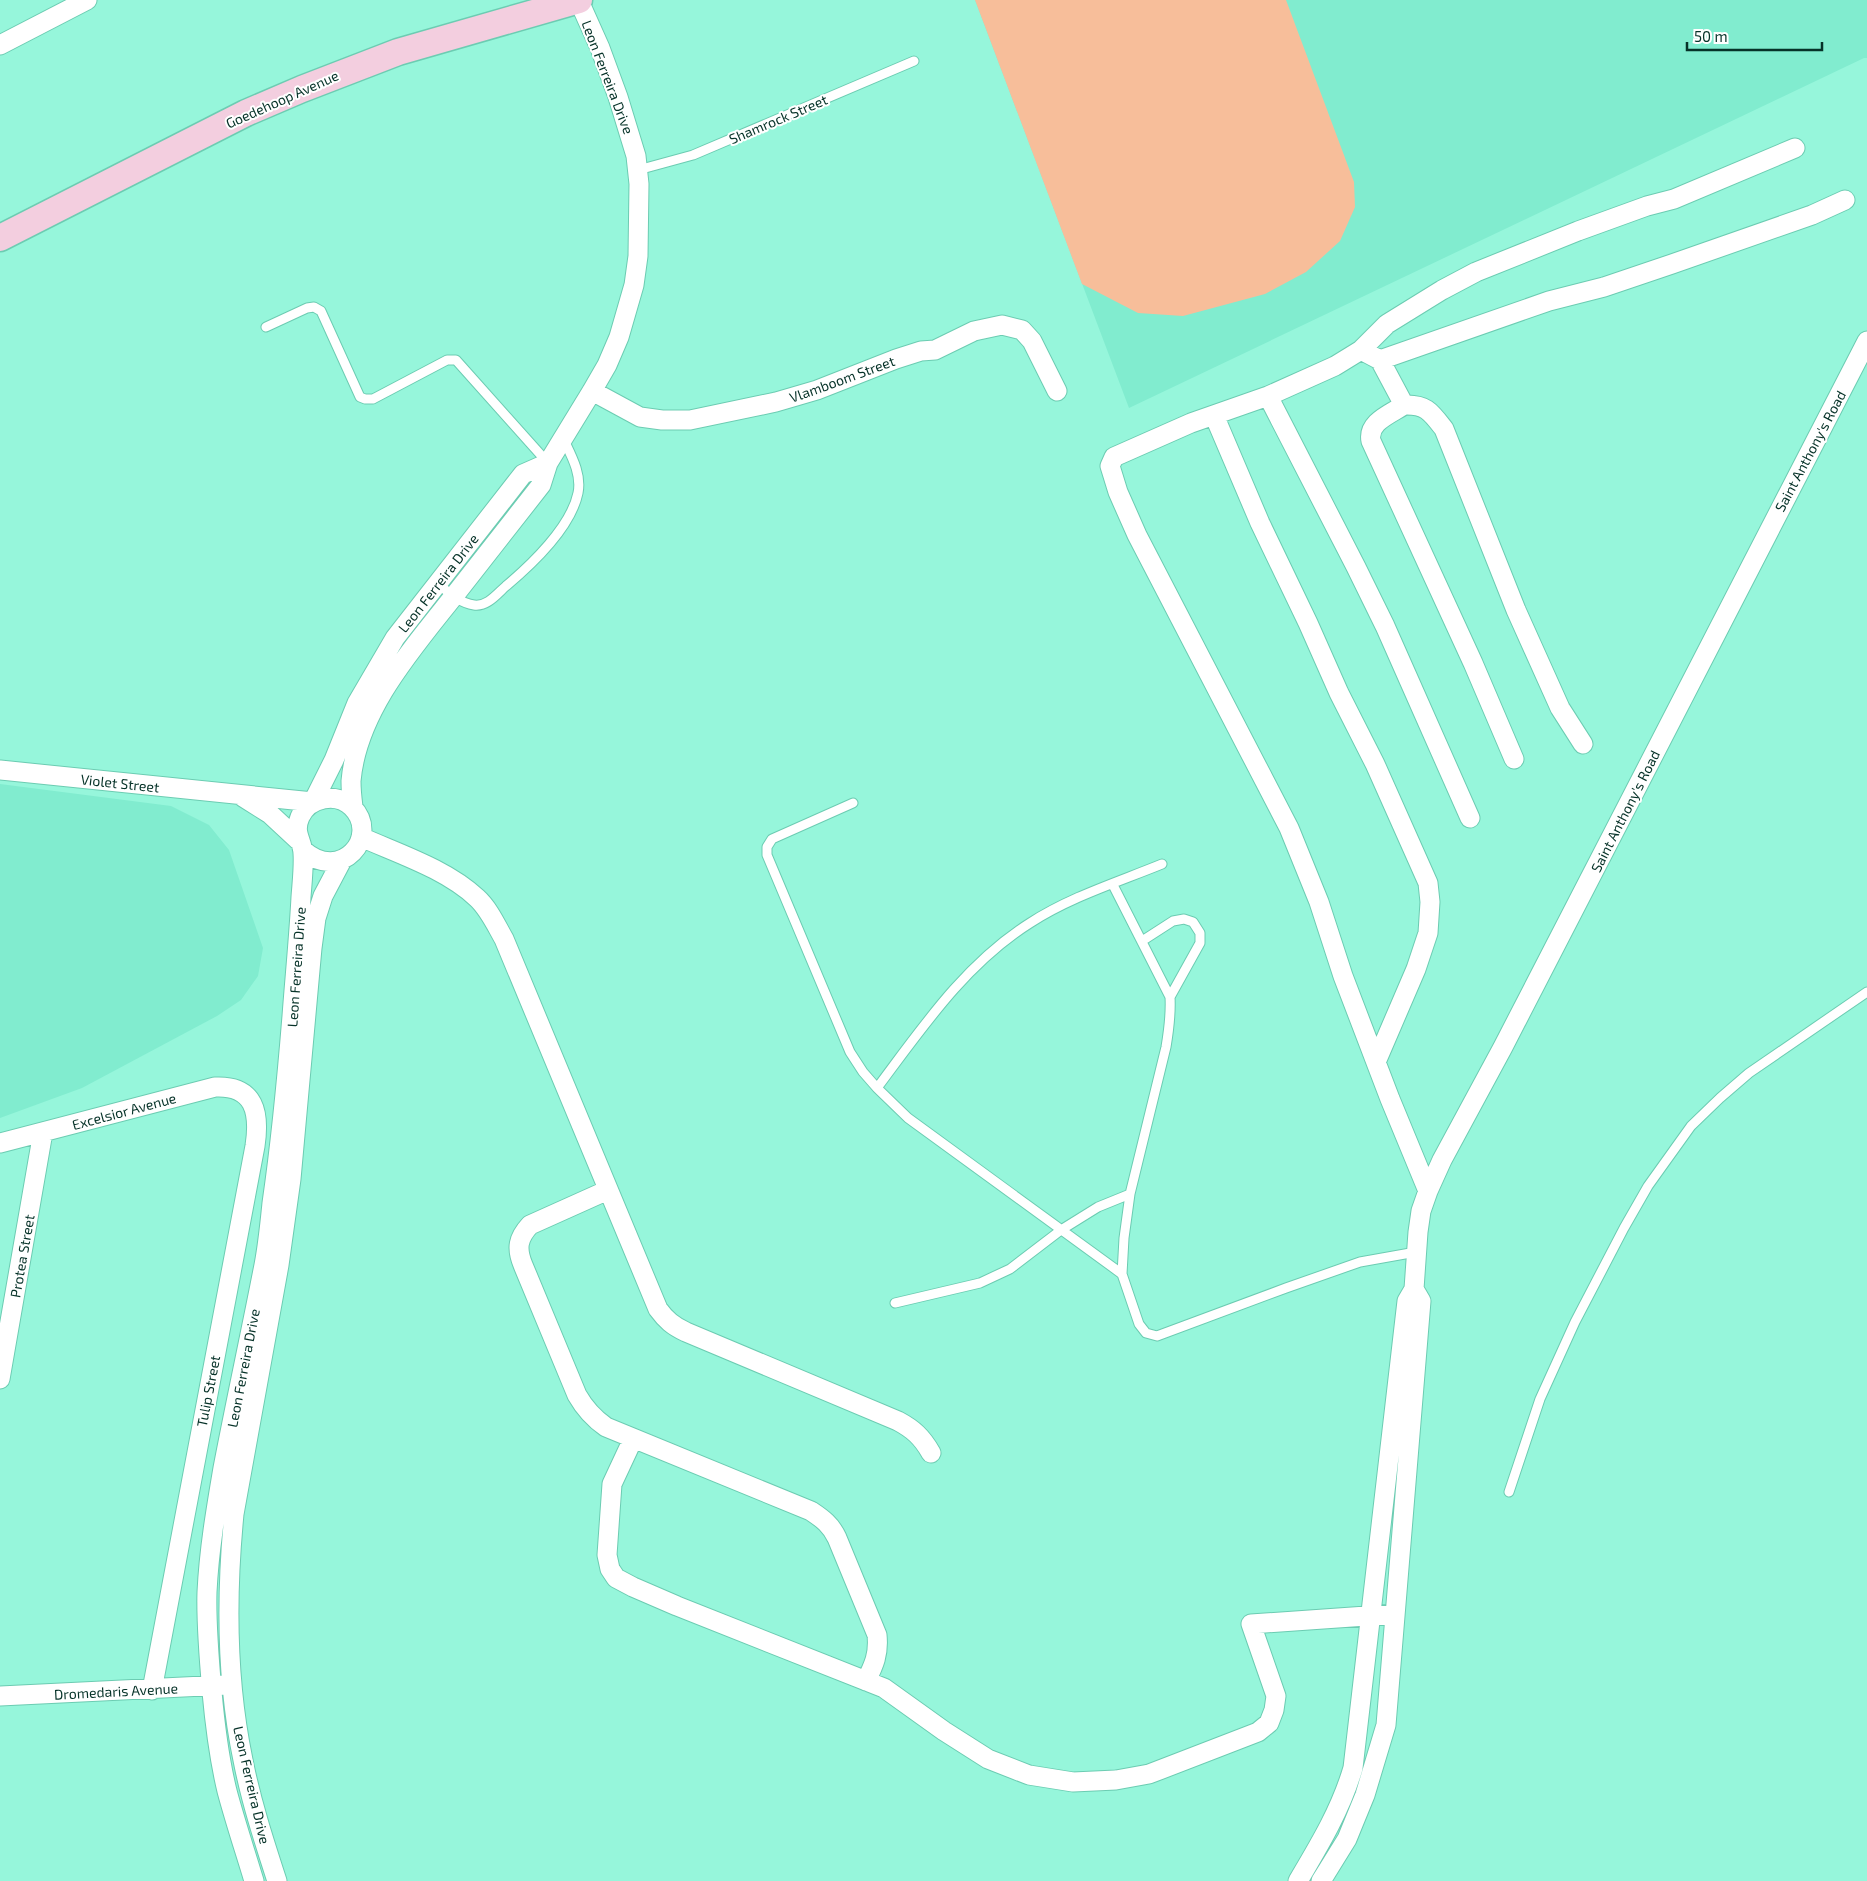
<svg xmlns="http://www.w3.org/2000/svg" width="1867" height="1881" font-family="'Exo 2',sans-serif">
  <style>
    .built { fill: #81eccf }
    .green { fill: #f7be9a }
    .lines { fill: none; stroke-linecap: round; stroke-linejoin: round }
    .lane-casing { stroke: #6cccb2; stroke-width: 11 }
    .street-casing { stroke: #6cccb2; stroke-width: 21 }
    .secondary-casing { stroke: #6cccb2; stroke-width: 29 }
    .lane { stroke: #fff; stroke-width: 9 }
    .street { stroke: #fff; stroke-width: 19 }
    .secondary { stroke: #f3cedf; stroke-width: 26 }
    .labels { text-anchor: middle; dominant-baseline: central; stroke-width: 4; stroke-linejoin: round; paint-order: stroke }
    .street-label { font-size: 14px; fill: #063228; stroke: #fff }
  </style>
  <rect width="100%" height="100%" fill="#96f6db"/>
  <path class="built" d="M975,0H1867V58H1864L1129,408Z
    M0,784L171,806L209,825L229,850L263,948L258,976L241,1000L217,1016L82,1088L0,1118Z"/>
  <path class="green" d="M975,0H1286L1354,182L1355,207L1340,241L1306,272L1265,294L1183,316L1138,313L1082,284Z"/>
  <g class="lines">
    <g class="lane-casing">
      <path id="lane" d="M638,170L693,155L914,61
        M266,327L307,308L314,307L321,311L360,397L365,399H373L447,360H456L548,463
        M438,584C448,592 460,603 474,605C487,607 497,594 506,586C531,565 571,527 578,493C582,474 571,455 563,438
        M853,803L772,839L767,847V855L850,1052L863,1072L877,1088
        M1113,885L1170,997C1171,1014 1169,1029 1166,1047L1130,1194L1124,1238L1122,1274L1139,1324L1146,1333L1157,1336L1286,1288L1360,1262L1416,1252
        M1142,941L1173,921L1184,919L1193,922L1200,933V943L1170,997
        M1122,1274L908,1118L877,1088C922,1028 965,964 1030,923C1070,897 1118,882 1162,864
        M895,1303L980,1283L1010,1269L1061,1230L1098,1207L1130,1194
        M1509,1492L1540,1399L1575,1322L1624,1228L1648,1186L1691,1126L1720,1098L1749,1073L1867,992"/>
    </g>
    <g class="street-casing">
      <path id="street" d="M0,45L87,0
        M1361,350L1380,360L1549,301L1604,287L1672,264L1812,215L1845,200
        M1380,360L1404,405C1391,414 1367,422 1371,441L1473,663L1514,759
        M592,391L640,417L662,420H690L776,402L817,390L896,359L921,351L935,350L974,331L1002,325L1022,330L1032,341L1057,391
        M1268,396L1356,567L1385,626L1470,818
        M1404,405C1426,404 1431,412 1444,429L1516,610L1560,708L1583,744
        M1214,415L1260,523L1308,623L1339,693L1375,764L1428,883L1430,902L1428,933L1416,969L1376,1062
        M0,770L313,802L334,760L357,703L395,638L523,474L548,463
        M243,797L270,814L298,840
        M353,807C352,799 351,789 351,781C357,711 412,649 454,596C483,559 512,522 541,485L548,463L592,391L607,365L619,337L634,285L638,256L639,184L636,156L618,97L600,48L579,1L580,0
        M361,837C399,854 446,869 477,898C489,909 496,925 504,939L658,1309C666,1320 673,1326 686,1332L898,1421C913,1429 922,1437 931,1453
        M0,1143L215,1087C255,1085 260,1113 255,1146L152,1690
        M608,1190L530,1225C518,1238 516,1248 523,1265L577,1395C585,1409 593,1418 606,1427L811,1511C823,1519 831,1525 837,1538L877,1635C879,1654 874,1665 866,1681
        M1428,1191L1390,1099L1343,976L1319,902L1289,828L1137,535L1118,492L1110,466L1114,457L1191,423L1268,396L1335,366L1361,350L1387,324L1442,290L1476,272L1578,231L1647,206L1674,199L1795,148
        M0,1379L43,1132
        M633,1439L612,1484L607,1555L610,1569L616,1578L633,1587L677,1606L884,1688L944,1731L988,1759L1029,1775L1073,1782L1116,1780L1149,1774L1258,1732L1269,1723L1274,1710L1276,1696L1251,1624L1395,1614
        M0,1696L224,1685
        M254,1881C245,1851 235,1821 227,1791C219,1758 215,1725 212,1692C209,1658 206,1625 207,1592C209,1550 216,1509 223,1468C236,1400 251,1332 264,1265C268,1244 270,1223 272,1203C281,1141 287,1078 292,1016C295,976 299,936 301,897C302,883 304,867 303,853C302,839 293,833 300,817C309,797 337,792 352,807C381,836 341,884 303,850
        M277,1881C264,1841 251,1801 243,1760C226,1679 226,1596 234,1514L279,1265L291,1179L312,948L316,918L323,896L342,860
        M1298,1881C1320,1844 1341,1809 1353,1768L1407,1301L1414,1289L1418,1232L1421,1211L1428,1191L1442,1160L1503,1047L1867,341
        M1321,1881L1347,1839L1365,1795L1386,1725L1421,1301L1414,1289"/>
    </g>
    <g class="secondary-casing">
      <path id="secondary" d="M0,238L246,113L302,89L398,52L579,0"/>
    </g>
    <use href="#lane" class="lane"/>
    <use href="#street" class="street"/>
    <use href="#secondary" class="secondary"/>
  </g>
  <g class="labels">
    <g class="street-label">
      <text transform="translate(608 77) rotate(69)">Leon Ferreira Drive</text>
      <text transform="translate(282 99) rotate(-24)">Goedehoop Avenue</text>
      <text transform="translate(778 119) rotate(-23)">Shamrock Street</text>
      <text transform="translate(842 379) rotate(-20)">Vlamboom Street</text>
      <text transform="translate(1810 451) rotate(-62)">Saint Anthony's Road</text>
      <text transform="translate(438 583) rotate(-52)">Leon Ferreira Drive</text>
      <text transform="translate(120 783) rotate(6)">Violet Street</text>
      <text transform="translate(1625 811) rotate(-63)">Saint Anthony's Road</text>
      <text transform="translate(296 967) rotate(-86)">Leon Ferreira Drive</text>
      <text transform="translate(124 1111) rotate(-15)">Excelsior Avenue</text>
      <text transform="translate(22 1256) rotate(-80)">Protea Street</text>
      <text transform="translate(243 1368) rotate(-79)">Leon Ferreira Drive</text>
      <text transform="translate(208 1391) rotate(-79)">Tulip Street</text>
      <text transform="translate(116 1691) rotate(-3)">Dromedaris Avenue</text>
      <text transform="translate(252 1785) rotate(77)">Leon Ferreira Drive</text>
    </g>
  </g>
  <path d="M1687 42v8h135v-8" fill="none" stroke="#063228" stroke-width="2.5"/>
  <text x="1694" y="42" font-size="15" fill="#063228" stroke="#ffffff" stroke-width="4" paint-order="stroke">50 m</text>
</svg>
